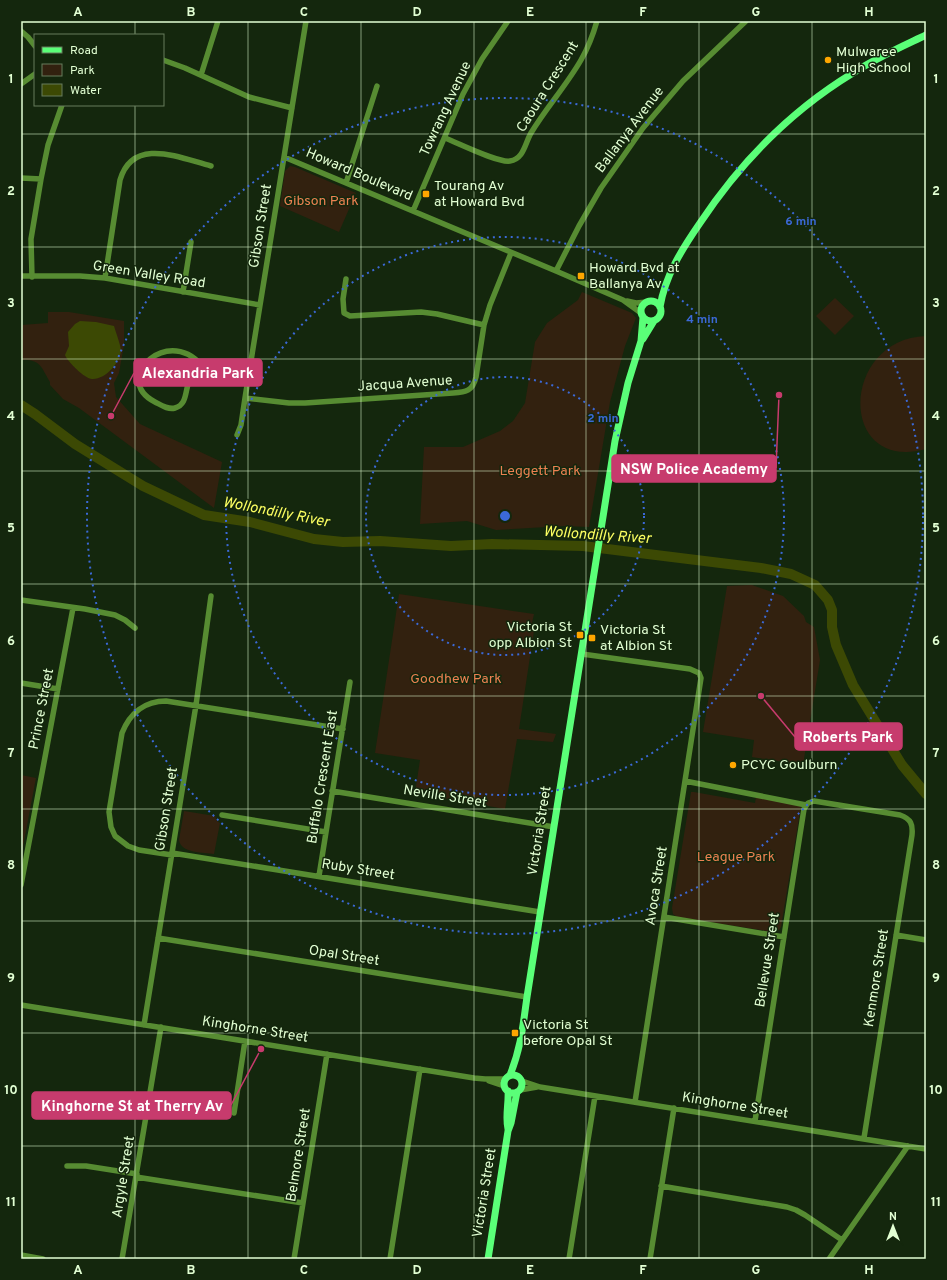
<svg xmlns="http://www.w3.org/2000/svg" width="947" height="1280" font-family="Overpass,sans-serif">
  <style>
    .green { fill: #32210f }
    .water { fill: #3c4904 }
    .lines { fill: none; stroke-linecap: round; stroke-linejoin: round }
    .river { stroke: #3c4904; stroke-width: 10 }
    .minor { stroke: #578c32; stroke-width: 5.5 }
    .major { stroke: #5aff78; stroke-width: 7 }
    .grid { fill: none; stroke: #e2ffd3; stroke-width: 1; stroke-opacity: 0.55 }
    .ring { fill: none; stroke: #3b69d7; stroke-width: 2; stroke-dasharray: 2 4 }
    .poi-dot { fill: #fea600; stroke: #14270d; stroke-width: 1.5 }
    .labels { text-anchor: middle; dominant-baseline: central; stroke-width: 3; stroke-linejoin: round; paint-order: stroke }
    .poi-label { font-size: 14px; fill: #e2ffd3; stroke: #14270d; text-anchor: start }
    .street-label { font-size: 14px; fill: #e2ffd3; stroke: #14270d }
    .park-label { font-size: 14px; fill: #ec8152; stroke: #14270d }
    .water-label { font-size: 15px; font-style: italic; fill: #fcff61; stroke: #14270d }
    .centre { fill: #3b69d7; stroke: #14270d; stroke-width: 2 }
    .ring-label { font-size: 12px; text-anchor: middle; font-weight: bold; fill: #3b69d7; stroke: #14270d; stroke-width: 3; stroke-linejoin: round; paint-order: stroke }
    .leader { fill: none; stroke: #c73b6d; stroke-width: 1.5 }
    .callout-dot { fill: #c73b6d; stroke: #14270d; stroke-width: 1.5 }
    .callout { fill: #c73b6d; stroke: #c73b6d; stroke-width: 1.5 }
    .callout-label { font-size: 15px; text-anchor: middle; font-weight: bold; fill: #fff }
    .neatline { fill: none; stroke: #e2ffd3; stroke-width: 1.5 }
    .grid-label { font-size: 13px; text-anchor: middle; font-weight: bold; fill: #e2ffd3 }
  </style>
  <rect width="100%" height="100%" fill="#14270d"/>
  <path class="green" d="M290,166L295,167L356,193L339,232L280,206L285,171Z
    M582,292L632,313L636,318L625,346L610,402L589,527L564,526L496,530L467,521L420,524L424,447H463L500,431L513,421L525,403L535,342L547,323L578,300Z
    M835,298L854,316L835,335L816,316Z
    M48,312H69L124,321V345L119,373L114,383L116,397L140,424L222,462L214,508L79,408L63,399L50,385V382C41,367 41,359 21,360V325L48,323Z
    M926,336V449C837,473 840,339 926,336Z
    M752,585L783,596L804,616L806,622L814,627L820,660L803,765L752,757L754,740L703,732L727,586Z
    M399,594L534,614L532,623L535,624L519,729L556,734L553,742L517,739L505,809L415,793L420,760L375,753Z
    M21,775L36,778L22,852L21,851Z
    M691,792H694L755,803L756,797L801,806L781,927L779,930L773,932L677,917L673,914L672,908Z
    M184,811L215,816L217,821L220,823L214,854C204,852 181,854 179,840Z"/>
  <path class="water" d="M80,321L96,322L114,326C116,333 120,343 121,350C121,362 105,380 92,379C85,379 67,361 65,355L69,346L68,332L75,324Z"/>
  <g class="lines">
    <path class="river" d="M21,405L35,414L75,444L143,486L204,515L250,522L314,539L343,542L380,541L451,546L492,544L583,546L761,568L791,574L815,585L828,600L832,610V627L836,645L853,685L902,765L926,794"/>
    <path class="minor" d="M21,31L28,37L35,46
      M163,60L185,68L249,97L292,108
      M201,75L218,21
      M21,84L35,74
      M445,138C458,143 498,163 510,161C524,159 525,143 531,133C546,108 566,86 581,60C588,48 593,35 597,21
      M284,157L556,271L623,300L641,313
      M21,178L41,179
      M346,183L377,86
      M413,211L463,94L482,59L508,21
      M556,271L579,226L601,188L643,128L683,81L746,21
      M21,276H80L105,278L260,305
      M32,277L31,239L41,179L48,145L62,105
      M105,278L120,180C133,136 180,158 211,166
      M346,279L343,299L344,313L350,316L421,312L437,314L484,325
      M183,292L191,242
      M627,301L636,303L647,302
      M204,369C199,371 195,374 191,378C184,387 189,404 175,408C168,410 161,405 155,402C109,378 172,322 204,369L249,376
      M245,398L289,403H305L453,393C466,392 473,391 476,377L484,325L490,305L511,253
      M237,435L241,425L245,398L306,21
      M21,600L85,609L115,615L125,620L135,628
      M582,654L690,669L699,673L701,678L635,1102
      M21,683L58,689
      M685,781L806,805
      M332,791L554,827
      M222,815L326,832
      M172,853L540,912
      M172,855L139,850L128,846L115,836L111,827L109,812L122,733C130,713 145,701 166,701L343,729
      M319,876L350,682
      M21,885L73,608
      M664,917L784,937
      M896,935L926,940
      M158,938L527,997
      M21,1005L474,1078L485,1079H505
      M144,1025L196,705L211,596
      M489,1081L504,1086
      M522,1081L540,1087L926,1149
      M520,1090L537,1087
      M234,1113L245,1041
      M755,1121L804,809L808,803L814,801L900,815C911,819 913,824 912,835L864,1138
      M67,1166H86L137,1174
      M136,1177L303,1203
      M661,1186L787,1207L796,1210L805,1215L842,1240
      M21,1255L43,1259
      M122,1259L161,1027
      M294,1259L327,1054
      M390,1259L420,1069
      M569,1259L595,1096
      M650,1259L674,1108
      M829,1259L908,1146"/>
    <path class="major" d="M641 311a10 10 0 1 1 20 0a10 10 0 1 1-20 0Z
      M660,307C665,276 682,249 700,223C740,163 792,110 853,73C876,58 901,47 926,35
      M643,339L654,321
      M504 1084a9 9 0 1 1 18 0a9 9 0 1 1-18 0Z
      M510,1075C521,1048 523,1025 527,997L615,441L628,383L641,341L643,317
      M508,1091C509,1103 505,1116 508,1129
      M488,1259L508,1131L511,1123L517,1092"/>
  </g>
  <path class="grid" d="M135,21V35M248,21V1259M361,21V1259M474,21V1259M586,21V1259M699,21V1259M812,21V1259M135,105V1259M21,134H926M21,247H926M21,359H926M21,471H926M21,584H926M21,696H926M21,809H926M21,921H926M21,1033H926M21,1146H926"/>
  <g class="ring">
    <circle cx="505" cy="516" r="139"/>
    <circle cx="505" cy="516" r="279"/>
    <circle cx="505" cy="516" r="418"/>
  </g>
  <g class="poi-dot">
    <circle cx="828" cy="60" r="4"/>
    <rect x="422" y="190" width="8" height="8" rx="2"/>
    <rect x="577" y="272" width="8" height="8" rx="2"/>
    <rect x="576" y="631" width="8" height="8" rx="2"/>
    <rect x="588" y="634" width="8" height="8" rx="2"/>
    <circle cx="733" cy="765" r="4"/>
    <rect x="511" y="1029" width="8" height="8" rx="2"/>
  </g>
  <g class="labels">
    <g class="poi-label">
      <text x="836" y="52">Mulwaree<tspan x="836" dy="16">High School</tspan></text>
      <text x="434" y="186">Tourang Av<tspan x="434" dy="16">at Howard Bvd</tspan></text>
      <text x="589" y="268">Howard Bvd at<tspan x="589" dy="16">Ballanya Av</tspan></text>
      <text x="572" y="627" text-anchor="end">Victoria St<tspan x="572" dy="16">opp Albion St</tspan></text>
      <text x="600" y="630">Victoria St<tspan x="600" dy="16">at Albion St</tspan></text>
      <text x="741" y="765">PCYC Goulburn</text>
      <text x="523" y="1025">Victoria St<tspan x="523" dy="16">before Opal St</tspan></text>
    </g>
    <g class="street-label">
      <text transform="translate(548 87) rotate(-58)">Caoura Crescent</text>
      <text transform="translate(446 109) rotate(-65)">Towrang Avenue</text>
      <text transform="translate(630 130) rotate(-53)">Ballanya Avenue</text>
      <text transform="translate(359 175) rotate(23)">Howard Boulevard</text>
      <text transform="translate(261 226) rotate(-81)">Gibson Street</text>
      <text transform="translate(149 275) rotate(9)">Green Valley Road</text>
      <text transform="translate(405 384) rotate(-4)">Jacqua Avenue</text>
      <text transform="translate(42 709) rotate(-79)">Prince Street</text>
      <text transform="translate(323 777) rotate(-81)">Buffalo Crescent East</text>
      <text transform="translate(445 797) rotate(9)">Neville Street</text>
      <text transform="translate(167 809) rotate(-81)">Gibson Street</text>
      <text transform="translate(540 831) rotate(-81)">Victoria Street</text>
      <text transform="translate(358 870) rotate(9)">Ruby Street</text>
      <text transform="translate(657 886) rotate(-81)">Avoca Street</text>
      <text transform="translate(344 956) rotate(9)">Opal Street</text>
      <text transform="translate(768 960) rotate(-81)">Bellevue Street</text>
      <text transform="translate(877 978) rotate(-81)">Kenmore Street</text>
      <text transform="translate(255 1030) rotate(9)">Kinghorne Street</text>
      <text transform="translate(735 1106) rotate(9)">Kinghorne Street</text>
      <text transform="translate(299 1155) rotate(-81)">Belmore Street</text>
      <text transform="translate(124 1177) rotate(-81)">Argyle Street</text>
      <text transform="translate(485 1193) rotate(-81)">Victoria Street</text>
    </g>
    <g class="park-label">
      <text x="321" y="201">Gibson Park</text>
      <text x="540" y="471">Leggett Park</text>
      <text x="456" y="679">Goodhew Park</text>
      <text x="736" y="857">League Park</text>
    </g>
    <g class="water-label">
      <text transform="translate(276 513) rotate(11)">Wollondilly River</text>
      <text transform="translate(597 536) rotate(4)">Wollondilly River</text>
    </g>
  </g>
  <circle cx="505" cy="516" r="6" class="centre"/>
  <g class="ring-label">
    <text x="801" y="225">6 min</text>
    <text x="702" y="323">4 min</text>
    <text x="603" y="422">2 min</text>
  </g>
  <path class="leader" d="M111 416L134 373M779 395L776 468M761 696L795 737M261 1049L231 1105"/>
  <g class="callout-dot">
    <circle cx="111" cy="416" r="4"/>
    <circle cx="779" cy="395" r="4"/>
    <circle cx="761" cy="696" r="4"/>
    <circle cx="261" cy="1049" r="4"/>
  </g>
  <g class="callout">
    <rect x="134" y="359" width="128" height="27" rx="4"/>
    <rect x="612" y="455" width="164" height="27" rx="4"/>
    <rect x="795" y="723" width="107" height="27" rx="4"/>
    <rect x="32" y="1092" width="199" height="27" rx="4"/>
  </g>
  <g class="callout-label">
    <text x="198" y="378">Alexandria Park</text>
    <text x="694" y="474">NSW Police Academy</text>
    <text x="848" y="742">Roberts Park</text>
    <text x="132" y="1111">Kinghorne St at Therry Av</text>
  </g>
  <rect width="947" height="1280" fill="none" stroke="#14270d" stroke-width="44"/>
  <rect x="34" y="34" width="130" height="72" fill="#14270d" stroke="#667d5c"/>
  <rect x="42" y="47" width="20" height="6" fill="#5aff78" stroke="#667d5c"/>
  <text x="70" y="54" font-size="12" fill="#e2ffd3">Road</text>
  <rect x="42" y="64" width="20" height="12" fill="#32210f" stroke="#667d5c"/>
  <text x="70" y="74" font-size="12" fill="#e2ffd3">Park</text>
  <rect x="42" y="84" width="20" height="12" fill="#3c4904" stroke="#667d5c"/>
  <text x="70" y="94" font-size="12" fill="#e2ffd3">Water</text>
  <g transform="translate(893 1226)" stroke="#14270d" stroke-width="3" paint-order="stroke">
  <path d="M0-3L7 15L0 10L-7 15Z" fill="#e2ffd3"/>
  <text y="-6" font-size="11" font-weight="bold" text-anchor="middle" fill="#e2ffd3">N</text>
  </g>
  <rect x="22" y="22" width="903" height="1236" class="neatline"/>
  <g class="grid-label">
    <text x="78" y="16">A</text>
    <text x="191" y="16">B</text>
    <text x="304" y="16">C</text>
    <text x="417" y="16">D</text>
    <text x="530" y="16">E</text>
    <text x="643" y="16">F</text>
    <text x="756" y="16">G</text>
    <text x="869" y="16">H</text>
    <text x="11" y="83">1</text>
    <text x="936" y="83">1</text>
    <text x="11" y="195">2</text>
    <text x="936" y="195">2</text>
    <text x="11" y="307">3</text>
    <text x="936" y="307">3</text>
    <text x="11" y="420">4</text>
    <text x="936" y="420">4</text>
    <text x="11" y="532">5</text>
    <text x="936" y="532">5</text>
    <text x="11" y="645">6</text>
    <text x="936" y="645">6</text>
    <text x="11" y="757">7</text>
    <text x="936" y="757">7</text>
    <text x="11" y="869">8</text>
    <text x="936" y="869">8</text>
    <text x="11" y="982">9</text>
    <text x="936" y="982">9</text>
    <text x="11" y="1094">10</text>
    <text x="936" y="1094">10</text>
    <text x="11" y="1206">11</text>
    <text x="936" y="1206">11</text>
    <text x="78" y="1274">A</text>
    <text x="191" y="1274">B</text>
    <text x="304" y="1274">C</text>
    <text x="417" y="1274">D</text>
    <text x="530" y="1274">E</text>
    <text x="643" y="1274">F</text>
    <text x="756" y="1274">G</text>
    <text x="869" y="1274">H</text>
  </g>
</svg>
